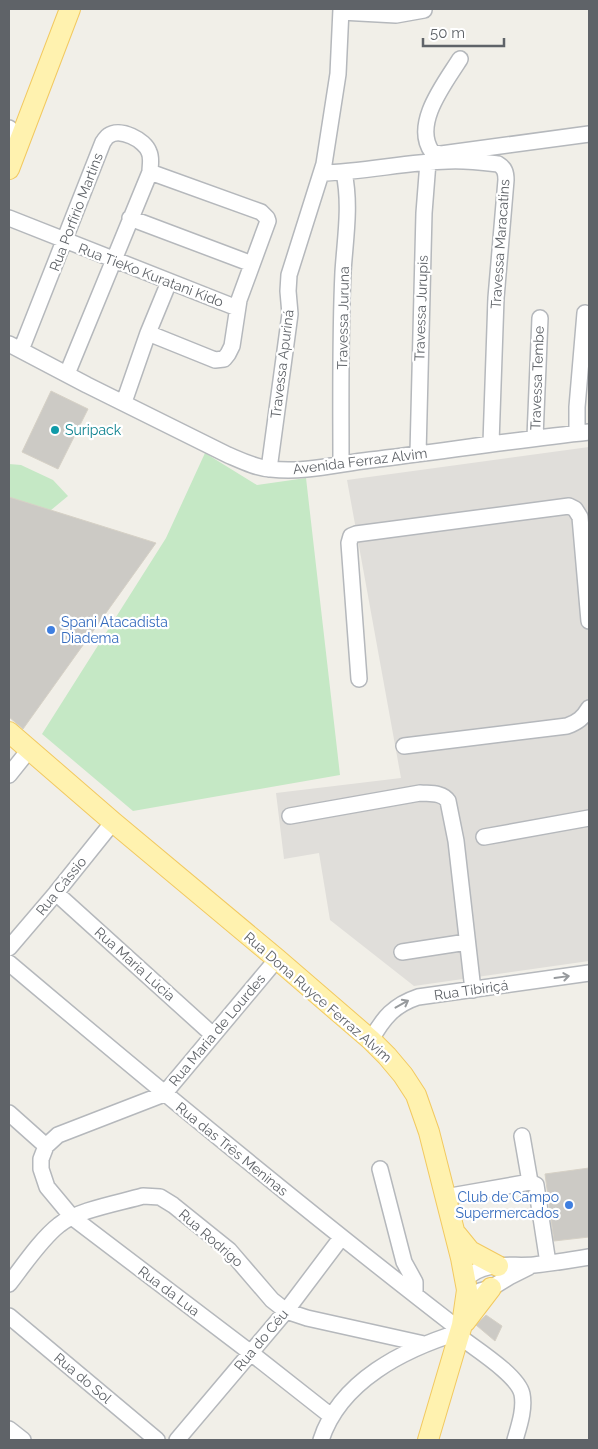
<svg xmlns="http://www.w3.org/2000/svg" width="598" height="1449" font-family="Raleway,sans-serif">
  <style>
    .industrial { fill: #e0deda }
    .green { fill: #c5e8c5 }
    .building { fill: #cccac5; stroke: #d6d1c6 }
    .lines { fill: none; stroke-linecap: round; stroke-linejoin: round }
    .minor-casing { stroke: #b5b8bc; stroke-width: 18 }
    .major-casing { stroke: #f2c960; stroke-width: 22 }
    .minor { stroke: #fff; stroke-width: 15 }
    .major { stroke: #fff2af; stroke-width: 20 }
    .oneway { stroke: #979a9d }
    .culture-dot { fill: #0f9aa8; stroke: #fff; stroke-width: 2 }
    .shop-dot { fill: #3f7fe0; stroke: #fff; stroke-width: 2 }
    .labels { text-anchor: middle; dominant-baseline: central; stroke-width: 4.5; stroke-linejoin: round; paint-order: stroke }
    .street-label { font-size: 14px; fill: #5f6368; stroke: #fff }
    .culture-label { font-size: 14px; fill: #0d838f; stroke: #fff; text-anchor: start }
    .shop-label { font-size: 14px; fill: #366cbe; stroke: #fff; text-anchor: start }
  </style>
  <rect width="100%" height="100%" fill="#f1efe8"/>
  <path class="industrial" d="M589,447V961L414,986L330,920L319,853L284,859L276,793L401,778L347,480Z"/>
  <path class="green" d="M205,453L257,485L306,478L340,775L133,811L42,734L166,538Z
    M9,464L21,465L53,480L68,496L33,525L9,513Z"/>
  <path class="building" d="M51,391L88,409L58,469L22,452Z
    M9,497L156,543L23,729L9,717Z
    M589,1168V1237L554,1241L545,1174Z
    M486,1315L502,1326L495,1341L476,1325Z"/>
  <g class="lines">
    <g class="minor-casing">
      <path id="minor" d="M341,12L396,15L424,10
        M460,59C445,83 412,124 432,152L441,154L589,134
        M9,128L21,138
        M322,173C365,172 406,162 448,161C465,160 481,162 498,164C505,168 506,173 506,180L496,298L491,443
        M9,218L237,308
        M130,218L252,264
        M148,333L215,360L224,359L228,354L232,346L239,300L268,221L267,218L261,212L150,172
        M9,344L87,385L228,455C242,461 256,468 271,469C304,473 337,464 370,460C443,451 516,440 589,432
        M21,350L103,142C105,140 106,137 108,136C120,127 145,140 149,152C152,158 150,165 150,172L67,374
        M124,402L148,333L169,282
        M577,433V407L585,313
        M535,437L540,318
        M418,454L424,213L428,162
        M341,464C341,400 340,336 343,272C345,240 351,205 344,173
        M269,469L290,314L288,291L289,275L324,164L338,74L341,9
        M359,679L349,543L351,536L356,534L569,506L575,509L580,517L589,621
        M404,746L567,726C578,722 583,718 589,708
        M9,775L29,750
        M290,816L420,793C430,794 442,792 448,801L456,841L473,990
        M484,837L589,818
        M56,893L213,1035
        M9,948L56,893L113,822
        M402,952L467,942
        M277,959L164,1094L58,1135L46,1146L41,1159V1169L47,1187L72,1217L251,1353L331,1416
        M9,963C157,1088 306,1211 460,1330
        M371,1040C383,1018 394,1005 418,997L589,973
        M9,1113L46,1146
        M522,1136L530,1182
        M380,1169L404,1262L415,1282V1295
        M445,1197L530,1182L536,1185L548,1263
        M466,1279C484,1260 511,1267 534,1265C553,1263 571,1260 589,1257
        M9,1284C23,1266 41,1239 59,1225C77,1210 119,1203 143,1196L160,1197L173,1205L229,1250L272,1300L286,1311L307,1318L424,1344
        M480,1291L491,1288L509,1277L529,1267
        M9,1316L157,1440
        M459,1336C474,1348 518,1375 522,1394C525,1409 519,1426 515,1440
        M9,1429L23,1440
        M177,1440L286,1311L341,1238
        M321,1440C340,1381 404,1349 460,1332"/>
    </g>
    <g class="major-casing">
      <path id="major" d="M9,169L70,9
        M9,732L113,822L277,959L371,1040L387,1056L403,1075L416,1095L429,1132L461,1258L467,1290L462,1325L428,1440
        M457,1235L470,1251L498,1266
        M465,1322L491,1288"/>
    </g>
    <use href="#minor" class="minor"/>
    <use href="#major" class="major"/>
  </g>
  <defs><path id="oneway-shaft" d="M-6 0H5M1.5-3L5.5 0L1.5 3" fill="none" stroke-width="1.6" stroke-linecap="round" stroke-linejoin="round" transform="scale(1.25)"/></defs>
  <g class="oneway">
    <use href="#oneway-shaft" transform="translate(562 977) rotate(-8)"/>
    <use href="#oneway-shaft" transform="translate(402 1004) rotate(-29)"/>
  </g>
  <circle class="culture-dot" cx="55" cy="430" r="5"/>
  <g class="shop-dot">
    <circle cx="51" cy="630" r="5"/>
    <circle cx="569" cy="1205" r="5"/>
  </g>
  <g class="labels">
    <g class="street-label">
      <text transform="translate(76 212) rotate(-69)">Rua Porfírio Martins</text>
      <text transform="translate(500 244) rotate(-86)">Travessa Maracatins</text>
      <text transform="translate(151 275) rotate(21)">Rua TieKo Kuratani Kido</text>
      <text transform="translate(421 308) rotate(-88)">Travessa Jurupis</text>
      <text transform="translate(343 318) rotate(-89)">Travessa Juruna</text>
      <text transform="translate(282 364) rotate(-83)">Travessa Apuriná</text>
      <text transform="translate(537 378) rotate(-88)">Travessa Tembe</text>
      <text transform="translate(360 461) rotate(-7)">Avenida Ferraz Alvim</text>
      <text transform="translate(61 886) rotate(-51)">Rua Cássio</text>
      <text transform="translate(135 964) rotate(42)">Rua Maria Lúcia</text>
      <text transform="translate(471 990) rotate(-8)">Rua Tibiriçá</text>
      <text transform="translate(318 997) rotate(41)">Rua Dona Ruyce Ferraz Alvim</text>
      <text transform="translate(217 1030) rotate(-50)">Rua Maria de Lourdes</text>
      <text transform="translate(232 1149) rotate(39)">Rua das Três Meninas</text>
      <text transform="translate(211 1238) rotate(41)">Rua Rodrigo</text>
      <text transform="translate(169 1291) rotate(37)">Rua da Lua</text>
      <text transform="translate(261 1340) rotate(-50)">Rua do Céu</text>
      <text transform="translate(83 1378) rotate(40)">Rua do Sol</text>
    </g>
    <g class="culture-label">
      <text x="65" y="430">Suripack</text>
    </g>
    <g class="shop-label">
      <text x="61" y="622">Spani Atacadista<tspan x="61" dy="16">Diadema</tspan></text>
      <text x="559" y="1197" text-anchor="end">Club de Campo<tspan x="559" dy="16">Supermercados</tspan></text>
    </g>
  </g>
  <rect width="598" height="1449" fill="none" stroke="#5f6368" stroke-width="20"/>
  <path d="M423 38v8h81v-8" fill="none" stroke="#5f6368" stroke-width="2.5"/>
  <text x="430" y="38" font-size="15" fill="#5f6368" stroke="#ffffff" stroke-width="4" paint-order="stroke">50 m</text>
</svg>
